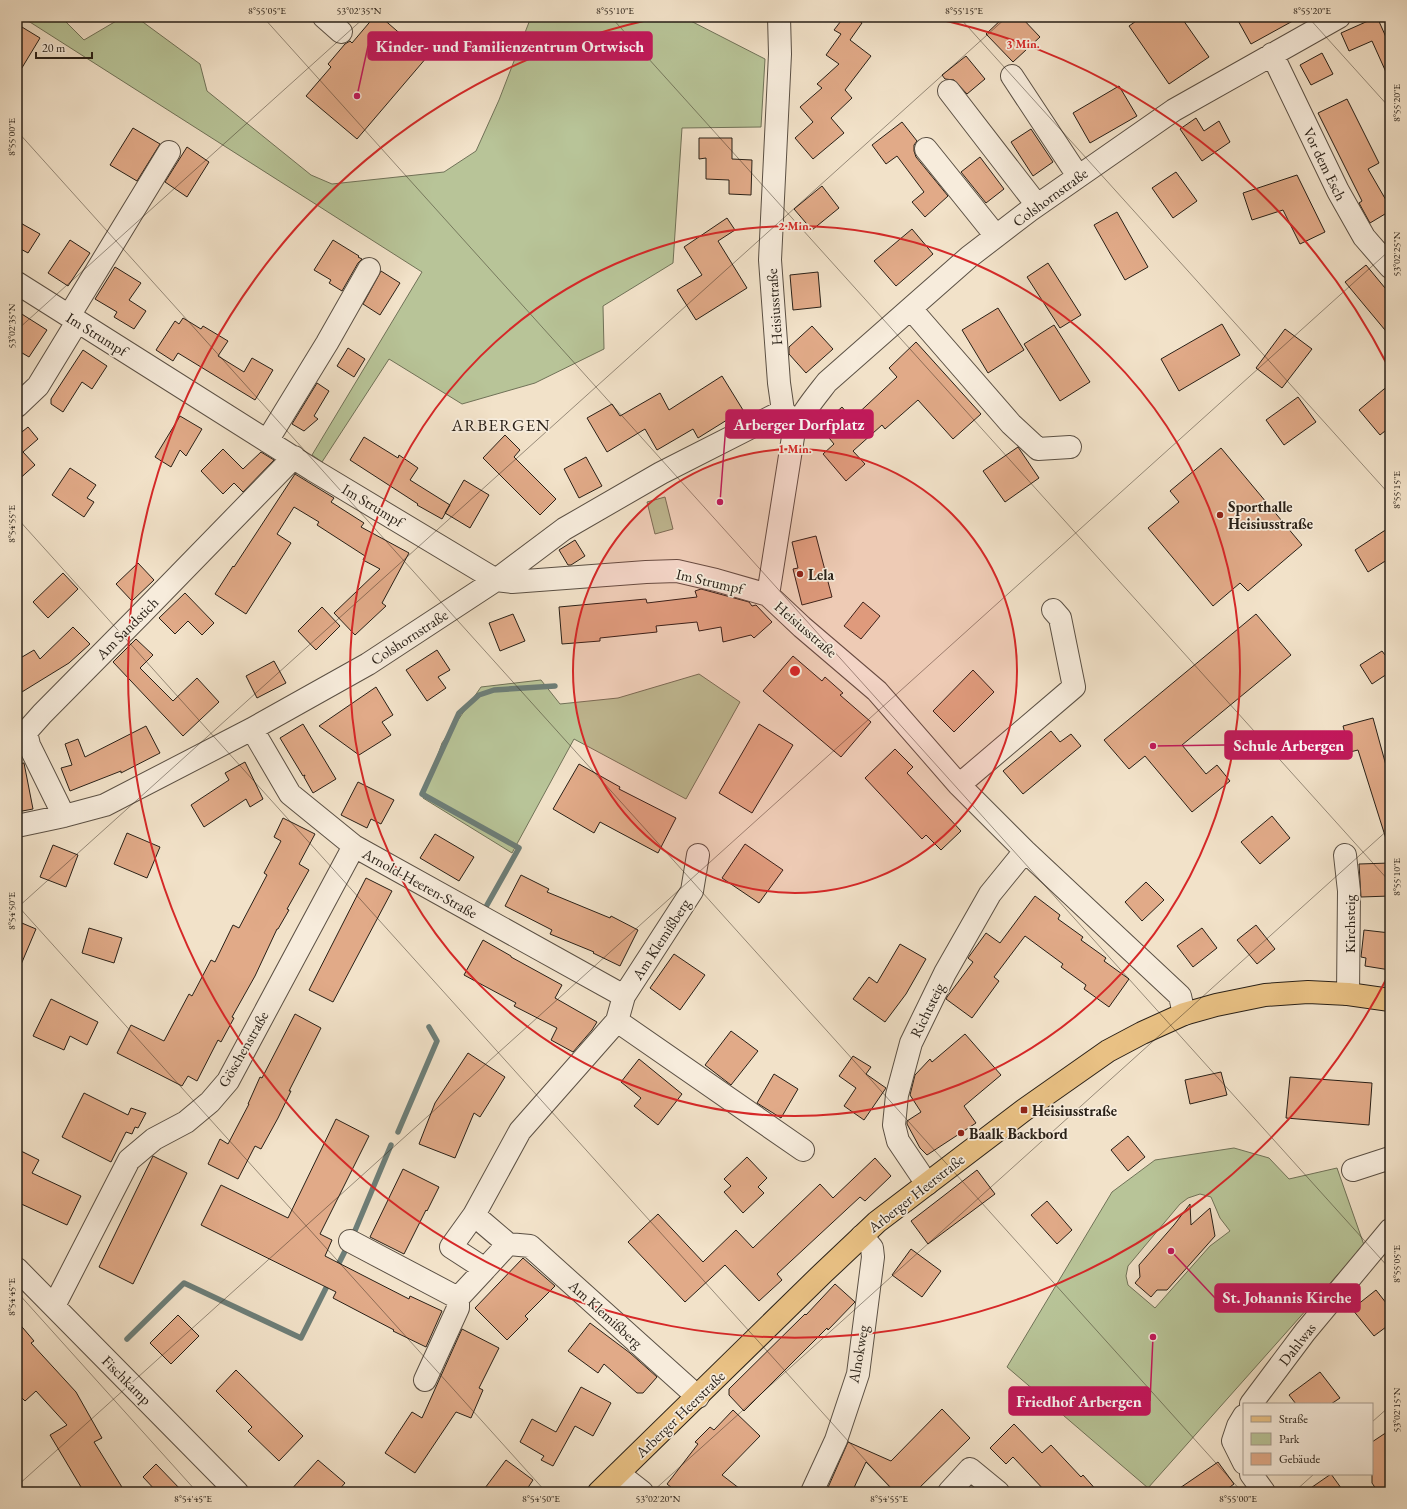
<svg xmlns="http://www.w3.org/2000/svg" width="1407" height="1509" font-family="'EB Garamond',serif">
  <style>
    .green { fill: #b8c498; stroke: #707258; fill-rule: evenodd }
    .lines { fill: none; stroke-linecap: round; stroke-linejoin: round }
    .stream { stroke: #6d7e78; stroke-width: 5.5 }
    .building { fill: #e1aa88; stroke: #292017 }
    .minor-casing { stroke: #5b5044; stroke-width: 24 }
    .major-casing { stroke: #292017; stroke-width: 24 }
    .minor { stroke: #f7ecdc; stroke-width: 22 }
    .major { stroke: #e9c184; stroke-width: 22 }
    .ticks { fill: none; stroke: #292017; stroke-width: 1; stroke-opacity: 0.45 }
    .ring { fill: none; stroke: #d62828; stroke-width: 2 }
    .poi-dot { fill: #8f2418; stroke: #f7ecdc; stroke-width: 1.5 }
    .labels { text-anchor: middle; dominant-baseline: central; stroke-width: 3.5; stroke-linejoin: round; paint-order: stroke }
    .street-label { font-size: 15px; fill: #292017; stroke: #f7ecdc }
    .poi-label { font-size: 15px; font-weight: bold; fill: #292017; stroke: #f7ecdc; text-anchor: start }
    .quarter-label { font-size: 17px; letter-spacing: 1px; fill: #292017; stroke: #f7ecdc }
    .centre { fill: #d62828; stroke: #f7ecdc; stroke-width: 2 }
    .ring-label { font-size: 12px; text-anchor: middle; font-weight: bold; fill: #d62828; stroke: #f7ecdc; stroke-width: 3.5; stroke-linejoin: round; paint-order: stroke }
    .leader { fill: none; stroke: #c2185b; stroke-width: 1.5 }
    .callout-dot { fill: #c2185b; stroke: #f7ecdc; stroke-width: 1.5 }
    .callout { fill: #c2185b; stroke: #c2185b; stroke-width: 1.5 }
    .callout-label { font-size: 16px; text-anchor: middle; font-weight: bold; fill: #fff }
    .neatline { fill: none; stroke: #292017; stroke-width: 1.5 }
    .ticks-label { font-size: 10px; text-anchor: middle; fill: #292017 }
  </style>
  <rect width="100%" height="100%" fill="#f2e2c9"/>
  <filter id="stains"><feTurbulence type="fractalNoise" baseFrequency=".005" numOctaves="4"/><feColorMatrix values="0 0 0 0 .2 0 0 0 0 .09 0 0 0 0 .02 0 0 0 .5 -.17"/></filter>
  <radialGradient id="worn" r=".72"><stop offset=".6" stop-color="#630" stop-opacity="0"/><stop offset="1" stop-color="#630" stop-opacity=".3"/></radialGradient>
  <path class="green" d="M22,17H61L84,40L123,17H136L200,64L207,91L311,175L332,184L444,172L476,151L499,100L531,17H683L765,59L761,127L682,128L673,263L603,306L604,349L535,383L462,404L389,359L322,462L312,455L422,272Z
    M665,497L673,529L655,534L647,502Z
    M699,674L740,702L686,799L574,739L512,853L423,798L442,743L481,687L541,680L560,704L618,698Z
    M1234,1148L1269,1158L1289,1179L1337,1168L1364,1245L1148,1488L1007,1367L1112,1192L1155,1160ZM1200,1194L1211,1197L1220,1218L1230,1231L1210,1246L1155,1308L1128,1285L1126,1276L1128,1266L1180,1204L1188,1198Z"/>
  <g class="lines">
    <path class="stream" d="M487,905L519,848L422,794L459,713L479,695L494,690L555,686
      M398,1132L437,1041L429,1027
      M354,1233L391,1145
      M336,1269L347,1247
      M127,1339L184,1283L301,1338L329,1282"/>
  </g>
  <path class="building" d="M374,17H381L427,57L357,139L306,96L331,67L328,64L345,44L350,41L352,43Z
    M844,17H854L862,23L850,40L871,56L845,90L852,98L831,118L844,133L813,159L795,138L813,122L800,107L822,88L817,84L839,64L826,55L841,34L834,30Z
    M1004,17H1021L1040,37L1013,62L986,34Z
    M1142,17H1181L1209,57L1169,84L1129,26Z
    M1236,17H1300L1251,44Z
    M1377,17L1390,46V81L1372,41L1349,51L1341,33Z
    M17,24L40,38L17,76Z
    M1322,53L1333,74L1311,85L1300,65Z
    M966,56L985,79L967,94L954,80L945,79L942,75Z
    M1119,86L1137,116L1090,143L1073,113Z
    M1347,99L1379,163L1368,169L1390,207V211L1370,223L1359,203L1362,201L1318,113Z
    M1196,118L1204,131L1219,121L1230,142L1202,161L1180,129Z
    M902,122L917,141L914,145V151L916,157L948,196L925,217L912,202L924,192L897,156L886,164L872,145Z
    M133,128L160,144L137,181L110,165Z
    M1031,129L1053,162L1033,176L1011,142Z
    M699,138H732V159L752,160L751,195L729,194V180L706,179V158L699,159Z
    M187,147L209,162L187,197L165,182Z
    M980,157L1004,189L986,203L961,172Z
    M1176,172L1197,201L1173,218L1152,188Z
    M1297,175L1325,232L1300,244L1283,210L1252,220L1243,193Z
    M822,186L839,208L812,230L794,209Z
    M1117,212L1148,267L1125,280L1094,225Z
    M727,218L735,230L718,241L747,288L696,320L677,290L702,275L684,247Z
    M17,221L40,234L28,253L17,247Z
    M912,229L933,254L896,286L874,261Z
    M70,240L90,253L68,286L48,273Z
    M333,240L359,256L358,257L362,259L358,263L342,291L329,283L331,280L314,270Z
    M1048,263L1081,315L1060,328L1027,277Z
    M1366,265L1390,294V336L1345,282Z
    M115,267L141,283L129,300L146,311L134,329L114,317L117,312L95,299Z
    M381,271L400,283L380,315L363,304Z
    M818,272L821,307L793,310L790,275Z
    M998,308L1024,350L988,373L962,330Z
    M17,311L47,330L29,357L17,350Z
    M183,318L201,329L203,326L228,341L218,356L244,372L252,358L273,370L255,400L178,353L173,361L156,350L175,321L179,324Z
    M1222,324L1240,355L1179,391L1161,359Z
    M1054,325L1090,382L1060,401L1024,344Z
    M812,326L833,349L806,373L789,354V347Z
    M1285,329L1312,349L1282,388L1256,368Z
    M916,342L981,414L953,439L918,400L885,429L882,425L853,451L865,464L846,481L823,454L834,444L820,427L842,407L852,419L897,377L889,368Z
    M348,348L365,359L354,377L337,366Z
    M83,350L107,366L92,389L82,382L63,412L51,404V399Z
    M722,376L743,410L698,438L693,429L657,450L645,429L607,452L587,418L612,404L620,416L660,393L669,410Z
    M317,383L329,391L314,416L318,419L304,431L292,424Z
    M1390,384V427L1380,435L1359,410Z
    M1298,397L1316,422L1284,445L1266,420Z
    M180,416L202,429L186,456L180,450L171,467L155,457Z
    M28,427L38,439L23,452L35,465L17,481V436Z
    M505,435L520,450L514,457L556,499L540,515L483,458Z
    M364,437L398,458L399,455L418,468L410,480L450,505L442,519L417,505L418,504L350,460Z
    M1018,447L1039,478L1005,502L983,471Z
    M1221,448L1302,545L1248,591L1240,583L1213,606L1148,528L1179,502L1170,491Z
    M223,449L243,469L261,452L274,460L243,492L234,483L223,494L201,471Z
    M586,457L602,486L579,498L564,469Z
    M70,468L96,485L87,498L94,502L84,517L52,495Z
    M295,474L334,498L331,502L364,523L361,527L409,553L382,603L386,606L355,635L334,613L380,569L363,560L365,556L317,525L319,522L294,507L277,534L291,543L246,614L215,594L233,566L234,567Z
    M464,480L489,495L470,528L445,513Z
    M1390,527V558L1368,572L1355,550Z
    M816,536L832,597L802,605L793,569L798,568L792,542Z
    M575,540L585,556L571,565H568L559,550Z
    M138,563L154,580L132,601L116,584Z
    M63,573L78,589L48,618L33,602Z
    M701,589L749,602L752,606L756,605L772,622L754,638L751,635L723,642L721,627L699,631L697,622L656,626L657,632L600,638V641L562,644L559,607L646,599L647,603L697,597L695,591Z
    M185,593L214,623L202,635L188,621L175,634L159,618Z
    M863,602L880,616L861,639L844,626Z
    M322,607L340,626L316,650L298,631Z
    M513,614L525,641L500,651L489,623Z
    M1256,614L1291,655L1182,745L1206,774L1217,765L1230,781L1192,812L1145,756L1129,769L1104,740Z
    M73,627L90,644L69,663L17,695V660L34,650L40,659Z
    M136,639L153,655L140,668L173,701L197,678L219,702L183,736L113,662Z
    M437,650L450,670L438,677L446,688L427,701L406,670Z
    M1382,651L1385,655L1390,652V672L1372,684L1360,665Z
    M793,656L822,681L825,677L843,693L840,695L871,722L841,757L763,691Z
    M274,661L286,683L257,698L246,676Z
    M973,670L994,692L954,732L933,711Z
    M376,687L393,715L382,722L391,735L359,755L319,726Z
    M1373,718L1387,769L1390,768V841L1387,842L1358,750L1350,752L1343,726Z
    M303,724L336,779L313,793L304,777L305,775L303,776L280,738Z
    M759,724L793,745L752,813L719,793Z
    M146,726L160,753L121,773V771L70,791L61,768L72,765L65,744L78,739L85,757Z
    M1051,731L1060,742L1071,734L1081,746L1023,794L1003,771Z
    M895,749L913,767L907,773L961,831L941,850L926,835L922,839L865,778Z
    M245,762L263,799L250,807L246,799L204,827L191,805L229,780L225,773Z
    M24,763L33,809L17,812V764Z
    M579,764L620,787L619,789L676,818L658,853L600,822L594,833L553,809Z
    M358,782L394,800L381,824L371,819L367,828L341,815Z
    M1272,816L1290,838L1260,864L1241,842Z
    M283,818L315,834L299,864L309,870L287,909L289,910L278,929H277L255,976L232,1017L234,1018L221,1042L218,1040L197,1081L188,1076L182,1086L117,1053L131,1025L164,1041L189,994L192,996L211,960L215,962L233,925L239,928L267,875L264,873L281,841L274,837Z
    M127,833L160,847L147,878L114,864Z
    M435,834L474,857L459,881L420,858Z
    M745,844L783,870L759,903L722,878Z
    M53,845L78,855L66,887L40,877Z
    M1390,863V896L1361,897L1359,864Z
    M521,875L549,889L547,892L610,918L611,916L638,930L620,966L593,953L594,952L550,934L552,930L505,906Z
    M366,878L392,891L333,1002L309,990Z
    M1146,882L1164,900L1142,921L1125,902Z
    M1035,896L1060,915L1058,919L1083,937L1081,940L1106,958L1104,961L1129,979L1109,1007L1084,989L1086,985L1061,967L1063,964L1025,936L994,977L999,981L972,1018L946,999L947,997L973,962L968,958L986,933L1000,943Z
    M17,921L36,929L17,974Z
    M1256,925L1275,949L1257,964L1237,940Z
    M89,928L122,938L114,963L82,953Z
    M1202,928L1217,948L1193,967L1177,946Z
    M1364,930L1390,933V970L1365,966L1366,958L1361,957Z
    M483,940L511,956V957L562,985L555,998L597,1022L592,1030L573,1052L551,1040L557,1028L514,1006L516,1003L464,975Z
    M900,944L926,959L906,994L885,1022L853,999L869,977L877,983Z
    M674,954L705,975L680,1010L650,988Z
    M51,999L98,1022L87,1045L70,1036L64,1050L33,1036Z
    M295,1014L321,1028L289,1091H291L278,1118L261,1149L255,1146L238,1179L208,1164L220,1139L228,1144L249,1104H248L260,1077L262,1078Z
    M731,1031L758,1051L731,1085L705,1065Z
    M965,1034L1001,1075L964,1106L976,1123L927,1155L920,1148L907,1124V1121L921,1112L910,1095L915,1075L930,1059L932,1062Z
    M468,1053L505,1077L480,1117L474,1113L455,1158L419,1144L435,1103Z
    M853,1056L871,1067L866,1074L886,1088L864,1120L844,1106L856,1088L839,1076Z
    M639,1059L682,1094L658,1125L634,1106L641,1098L621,1082Z
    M1221,1072L1227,1095L1190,1104L1185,1080Z
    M774,1074L798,1089L781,1118L757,1103Z
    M1290,1077L1372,1083L1369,1125L1286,1118Z
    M84,1093L128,1115L131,1108L146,1113L138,1128L135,1127L132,1134L126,1132L111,1162L62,1137Z
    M336,1119L369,1136L320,1234L332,1240L325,1256L409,1299L410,1296L442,1311L426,1347L393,1331L394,1330L333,1298L336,1292L201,1225L221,1185L288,1218Z
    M1128,1136L1145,1157L1128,1171L1111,1150Z
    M17,1149L39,1160L32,1173L81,1196L67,1225L17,1202Z
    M153,1156L187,1173L133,1284L99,1267Z
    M747,1157L767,1178L758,1187L764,1193L743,1213L724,1192L731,1186L724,1179Z
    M875,1158L891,1176L865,1201L860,1197L777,1274L782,1280L759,1301L725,1265L685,1302L628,1242L658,1214L703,1262L736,1230L753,1248L820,1184L833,1198Z
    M403,1169L439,1187L427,1211L426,1210L404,1254L370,1237Z
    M977,1170L995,1194L928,1244L911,1221Z
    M1047,1201L1072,1230L1057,1244L1031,1215Z
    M1190,1204L1191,1225L1210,1208L1215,1236L1167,1290H1157L1151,1297L1135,1283L1140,1277L1139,1265L1174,1225Z
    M911,1249L941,1271L922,1297L892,1275Z
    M523,1258L555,1286L525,1316L528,1319L507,1340L475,1308Z
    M835,1284L855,1302L828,1330L827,1328L744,1411L729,1395V1389L805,1314L806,1315Z
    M1376,1290L1390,1308V1324L1374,1336L1352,1309Z
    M178,1315L199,1336L171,1364L150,1343Z
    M17,1321L34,1341L31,1343L76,1392L102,1438L94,1442L125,1492H84L50,1435L67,1425L36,1391L25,1401L17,1393Z
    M590,1323L630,1353L657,1377L643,1393H637L604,1364L598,1373L568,1351Z
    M462,1329L499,1348L479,1388L483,1390L471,1418L456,1412L415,1473L385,1453L412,1412L422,1418Z
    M236,1370L303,1436L279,1461L248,1431L252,1427L216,1391Z
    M1320,1372L1340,1398L1331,1404H1296L1289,1395Z
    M581,1387L611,1403L593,1436L575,1426L553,1466L541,1460L544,1456L520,1442L532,1419L556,1432Z
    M942,1409L970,1438L915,1492H895L866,1462L852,1492H826L848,1442L891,1461Z
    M733,1410L760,1436L722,1475L744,1492H677L667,1484L698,1444L695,1442L710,1427L714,1430Z
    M1014,1424L1042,1453L1051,1445L1081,1477L1083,1475L1098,1492H1046L1013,1457L1006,1464L990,1448Z
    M1390,1430V1492H1378L1372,1483V1442Z
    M318,1460L345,1483L337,1492H289Z
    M506,1460L533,1480L525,1492H482Z
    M1218,1462L1234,1484L1223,1492H1174Z
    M156,1464L183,1492H157L143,1477Z
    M1331,1474L1344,1492H1305Z"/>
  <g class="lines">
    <g class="minor-casing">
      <path id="minor" d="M324,17L341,32
        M779,17L780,54L770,260L779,383L783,411L793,420
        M1272,54L1338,191L1364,237L1390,267
        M1012,76L1078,176
        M949,91L1037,205
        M926,149L996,236
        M17,283L313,470L496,580L512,582L646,572L677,571L716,580L768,595L802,627L877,691L959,785L1025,851L1180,996L1184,1014
        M911,309L1011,424L1038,449L1070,447
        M69,316L169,152
        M17,406L38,386L77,322
        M267,441L327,343L369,269
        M768,595L793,437C799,416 813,400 827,382L969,257L1029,211L1174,110L1339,17
        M252,729L290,794L354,846L624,996
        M959,785L1074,687L1060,618L1053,610
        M64,816L29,745L26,732L42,714L141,614L294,457
        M17,826L64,816L105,805L252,729L368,664L496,580L564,529L661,473L783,411
        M1345,855L1349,891L1348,994
        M617,1021L803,1150
        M1353,1170L1390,1158
        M927,1184L898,1141L894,1125L897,1095L911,1043L945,973L990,894L1025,851
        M474,1215L520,1131L617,1021L624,996L692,891L698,855
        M350,1241L458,1298L485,1269
        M508,1244L485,1269L451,1247L474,1215L508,1244L530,1246L698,1397
        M17,1269L237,1492
        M54,1306L129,1160L154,1139L186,1122L210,1102L228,1081L354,846
        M425,1380L458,1308V1298
        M1251,1404L1305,1332L1390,1230
        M1244,1416L1238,1426L1233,1441L1244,1463
        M619,1474L642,1492
        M1251,1474L1264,1492
        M812,1492L836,1440L858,1374L873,1257L872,1248L862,1236
        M949,1492L970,1469L998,1492"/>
    </g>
    <g class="major-casing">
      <path id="major" d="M599,1492L823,1273L877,1222L1024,1110L1108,1051L1142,1033L1184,1014L1216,1005L1265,995L1308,992L1348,994L1390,1000"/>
    </g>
    <use href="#minor" class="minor"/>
    <use href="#major" class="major"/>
  </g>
  <path class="ticks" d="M263,17L1390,1269M611,17L1390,882M959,17L1390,495M1308,17L1390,108M17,131L1242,1492M17,330L365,17M17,518L894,1492M17,905L546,1492M17,908L1007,17M17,1292L197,1492M1372,1422L1390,1406M17,1486L1390,250M652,1492L1390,828M1294,1492L1314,1474"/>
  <circle cx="795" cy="671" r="222" fill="#d62828" fill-opacity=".12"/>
  <g class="ring">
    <circle cx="795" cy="671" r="222"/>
    <circle cx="795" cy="671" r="445"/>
    <path d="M1389 974A667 667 0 1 1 662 17M928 17A667 667 0 0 1 1389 368"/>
  </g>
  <g class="poi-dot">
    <circle cx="1220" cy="515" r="4"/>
    <circle cx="800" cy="574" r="4"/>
    <rect x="1020" y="1106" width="8" height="8" rx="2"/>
    <circle cx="961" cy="1133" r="4"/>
  </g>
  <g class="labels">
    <g class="street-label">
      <text transform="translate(1325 164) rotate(64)">Vor dem Esch</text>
      <text transform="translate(1050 197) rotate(-36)">Colshornstraße</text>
      <text transform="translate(774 307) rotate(-94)">Heisiusstraße</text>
      <text transform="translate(97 334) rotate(32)">Im Strumpf</text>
      <text transform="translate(373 505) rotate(31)">Im Strumpf</text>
      <text transform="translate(710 581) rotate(13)">Im Strumpf</text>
      <text transform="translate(127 628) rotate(-45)">Am Sandstich</text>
      <text transform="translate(806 629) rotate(41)">Heisiusstraße</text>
      <text transform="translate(409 637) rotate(-33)">Colshornstraße</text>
      <text transform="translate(420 883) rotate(29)">Arnold-Heeren-Straße</text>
      <text transform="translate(1349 924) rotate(-90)">Kirchsteig</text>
      <text transform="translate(661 939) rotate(-57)">Am Klemißberg</text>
      <text transform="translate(927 1010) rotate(-64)">Richtsteig</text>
      <text transform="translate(243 1049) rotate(-60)">Göschenstraße</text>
      <text transform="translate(916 1193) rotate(-38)">Arberger Heerstraße</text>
      <text transform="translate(606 1314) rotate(42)">Am Klemißberg</text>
      <text transform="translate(1297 1344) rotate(-52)">Dahlwas</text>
      <text transform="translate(858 1354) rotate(-80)">Alnokweg</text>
      <text transform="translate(127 1380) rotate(45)">Fischkamp</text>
      <text transform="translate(680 1414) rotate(-44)">Arberger Heerstraße</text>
    </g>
    <g class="poi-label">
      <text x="1228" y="506">Sporthalle<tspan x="1228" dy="17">Heisiusstraße</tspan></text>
      <text x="808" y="574">Lela</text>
      <text x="1032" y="1110">Heisiusstraße</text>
      <text x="969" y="1133">Baalk Backbord</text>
    </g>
    <g class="quarter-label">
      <text x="501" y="425">ARBERGEN</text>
    </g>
  </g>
  <circle cx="795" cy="671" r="6" class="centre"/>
  <g class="ring-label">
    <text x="1023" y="48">3 Min.</text>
    <text x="795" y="230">2 Min.</text>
    <text x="795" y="453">1 Min.</text>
  </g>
  <path class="leader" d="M357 96L368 46M720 502L726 424M1153 746L1225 745M1171 1251L1215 1298M1153 1337L1150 1401"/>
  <g class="callout-dot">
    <circle cx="357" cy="96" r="4"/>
    <circle cx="720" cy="502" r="4"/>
    <circle cx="1153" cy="746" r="4"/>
    <circle cx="1171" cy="1251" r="4"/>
    <circle cx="1153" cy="1337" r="4"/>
  </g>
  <g class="callout">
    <rect x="368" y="32" width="284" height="28" rx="4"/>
    <rect x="726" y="410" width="147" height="28" rx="4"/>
    <rect x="1225" y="731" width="127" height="28" rx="4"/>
    <rect x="1215" y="1284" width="145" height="28" rx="4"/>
    <rect x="1009" y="1387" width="141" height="28" rx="4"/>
  </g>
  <g class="callout-label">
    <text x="510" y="52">Kinder- und Familienzentrum Ortwisch</text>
    <text x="799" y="430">Arberger Dorfplatz</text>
    <text x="1289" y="751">Schule Arbergen</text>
    <text x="1287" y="1303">St. Johannis Kirche</text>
    <text x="1079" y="1407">Friedhof Arbergen</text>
  </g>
  <rect width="1407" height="1509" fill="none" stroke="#f2e2c9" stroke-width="44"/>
  <rect x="1243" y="1403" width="130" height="72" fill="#f7ecdc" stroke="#a59a8d"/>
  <rect x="1251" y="1416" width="20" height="6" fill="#e9c184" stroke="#a59a8d"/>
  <text x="1279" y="1423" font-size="12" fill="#292017">Straße</text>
  <rect x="1251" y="1433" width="20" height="12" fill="#b8c498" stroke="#a59a8d"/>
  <text x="1279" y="1443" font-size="12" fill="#292017">Park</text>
  <rect x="1251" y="1453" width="20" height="12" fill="#e1aa88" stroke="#a59a8d"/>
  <text x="1279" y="1463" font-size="12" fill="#292017">Gebäude</text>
  <path d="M36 52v6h56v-6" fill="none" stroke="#292017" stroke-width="2"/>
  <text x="42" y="52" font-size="12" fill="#292017" stroke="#f7ecdc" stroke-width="3" paint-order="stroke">20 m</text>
  <rect x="22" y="22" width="1363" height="1465" class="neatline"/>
  <g class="ticks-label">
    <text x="267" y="14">8°55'05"E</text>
    <text x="359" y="14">53°02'35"N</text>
    <text x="615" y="14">8°55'10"E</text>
    <text x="964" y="14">8°55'15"E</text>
    <text x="1312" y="14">8°55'20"E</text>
    <text transform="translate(1396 103) rotate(-90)" y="4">8°55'20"E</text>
    <text transform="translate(11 137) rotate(-90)" y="4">8°55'00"E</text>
    <text transform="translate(1396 254) rotate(-90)" y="4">53°02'25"N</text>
    <text transform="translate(11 326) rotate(-90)" y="4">53°02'35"N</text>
    <text transform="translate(1396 490) rotate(-90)" y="4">8°55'15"E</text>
    <text transform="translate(11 524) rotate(-90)" y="4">8°54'55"E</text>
    <text transform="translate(1396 877) rotate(-90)" y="4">8°55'10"E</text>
    <text transform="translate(11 911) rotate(-90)" y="4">8°54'50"E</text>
    <text transform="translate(1396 1264) rotate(-90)" y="4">8°55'05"E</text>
    <text transform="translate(11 1297) rotate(-90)" y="4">8°54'45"E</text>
    <text transform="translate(1396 1410) rotate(-90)" y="4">53°02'15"N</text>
    <text x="193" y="1502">8°54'45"E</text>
    <text x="541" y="1502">8°54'50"E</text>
    <text x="658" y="1502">53°02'20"N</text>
    <text x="889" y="1502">8°54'55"E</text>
    <text x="1238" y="1502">8°55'00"E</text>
  </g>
  <rect width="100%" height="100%" filter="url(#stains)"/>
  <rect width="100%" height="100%" fill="url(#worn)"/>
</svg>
